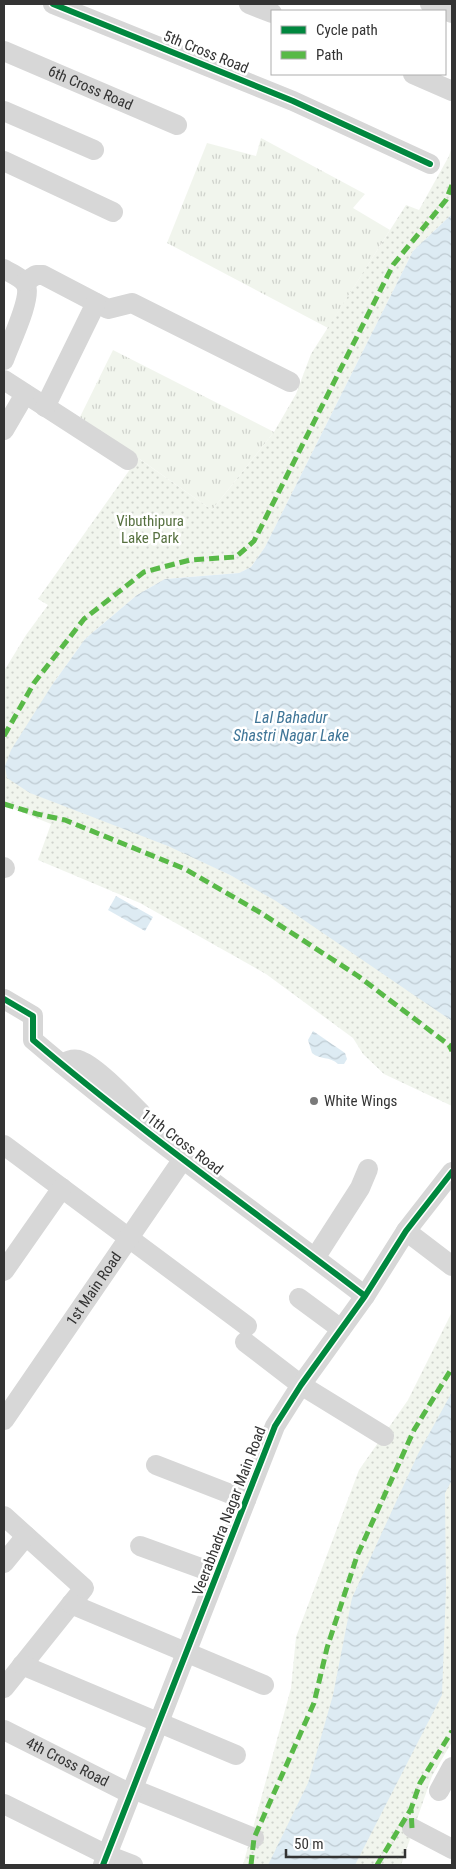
<svg xmlns="http://www.w3.org/2000/svg" width="456" height="1869" font-family="'Roboto Condensed',sans-serif">
  <style>
    .grass { fill: url(#grass-tufts) }
    .park { fill: url(#park-dots) }
    .water { fill: url(#water-waves) }
    .lines { fill: none; stroke-linecap: round; stroke-linejoin: round }
    .minor { stroke: #d7d7d7; stroke-width: 20 }
    .quiet { stroke: #58b947; stroke-width: 5; stroke-dasharray: 10 5; stroke-linecap: butt }
    .cycleway-casing { stroke: #fff; stroke-width: 9 }
    .cycleway { stroke: #00873e; stroke-width: 6 }
    .poi-dot { fill: #7a7a7a; stroke: #fff; stroke-width: 2 }
    .labels { text-anchor: middle; dominant-baseline: central; stroke-width: 5; stroke-linejoin: round; paint-order: stroke }
    .street-label { font-size: 15px; fill: #333; stroke: #fff }
    .park-label { font-size: 15px; fill: #56703f; stroke: #fff }
    .poi-label { font-size: 15px; fill: #333; stroke: #fff; text-anchor: start }
    .water-label { font-size: 16px; font-style: italic; fill: #3f7597; stroke: #fff }
  </style>
  <defs>
    <pattern id="grass-tufts" width="24" height="20" patternUnits="userSpaceOnUse" patternTransform="scale(1.25)"><rect width="24" height="20" fill="#f1f5ed"/><path d="M3 7l-1-3M5 7V3M7 7l1-3M15 17l-1-3M17 17v-4M19 17l1-3" fill="none" stroke="#cfd2cc"/></pattern>
    <pattern id="park-dots" width="8" height="8" patternUnits="userSpaceOnUse" patternTransform="scale(1.25)"><rect width="8" height="8" fill="#f1f5ed"/><path d="M2 2h.1M6 6h.1" fill="none" stroke="#cfd2cc" stroke-width="1.8" stroke-linecap="round"/></pattern>
    <pattern id="water-waves" width="16" height="10" patternUnits="userSpaceOnUse" patternTransform="scale(1.25)"><rect width="16" height="10" fill="#ddebf3"/><path d="M0 5q4-4 8 0t8 0" fill="none" stroke="#becad1"/></pattern>
  </defs>
  <rect width="100%" height="100%" fill="#fff"/>
  <path class="grass" d="M261,138L365,194L353,208L390,230L328,328L167,243L207,143L256,156Z
    M113,350L274,432L212,510L80,417Z"/>
  <path class="park" d="M452,146V214L413,251L265,547L251,567L239,573L165,579L137,595L85,639L52,685L30,793C98,816 167,842 230,875C309,915 380,970 452,1021V1106L384,1074L363,1054L353,1038L266,974L140,903L38,860L51,824L4,805V671L26,635L48,605L38,599L138,458L212,510L274,432L296,394L311,354L406,205L419,210L449,156Z
    M452,1312V1742L432,1776L401,1865H243L291,1688L296,1637L359,1470L408,1400Z"/>
  <path class="water" d="M452,214V1021L276,901L230,875L168,846L30,793L7,778L5,766L11,750L52,685L85,639L137,595L165,579L239,573L251,567L265,547L413,251Z
    M116,896L153,917L145,931L108,910Z
    M313,1031L345,1053L347,1059L344,1064H338C330,1056 320,1060 312,1053L308,1040Z
    M452,1392V1480L445,1493L446,1589L442,1695L355,1865H268L308,1783L333,1695L352,1598L418,1454Z"/>
  <g class="lines">
    <g class="minor">
      <path d="M53,4L293,101L430,164"/>
      <path d="M249,4L272,13"/>
      <path d="M430,4L452,13"/>
      <path id="s1" d="M4,51L177,125"/>
      <path d="M413,74L452,91"/>
      <path d="M4,111L94,150"/>
      <path d="M4,161L113,212"/>
      <path d="M4,269C10,273 23,278 26,285C32,299 9,345 4,360"/>
      <path d="M25,282L36,275H43L108,309L132,303L290,382"/>
      <path d="M4,380L128,460"/>
      <path d="M45,407L96,303"/>
      <path d="M4,430L25,394"/>
      <path d="M4,867L5,868"/>
      <path d="M4,999L33,1016V1040C140,1131 254,1211 365,1296"/>
      <path d="M62,1064C67,1061 75,1058 81,1061C97,1067 128,1100 141,1113"/>
      <path d="M4,1145L247,1326"/>
      <path d="M406,1231L452,1266"/>
      <path d="M315,1258L360,1188L368,1169"/>
      <path d="M4,1271L62,1188"/>
      <path d="M299,1298L341,1329"/>
      <path d="M245,1342L301,1385L384,1436"/>
      <path id="s2" d="M4,1420L183,1159"/>
      <path d="M156,1465L246,1500"/>
      <path d="M4,1516L84,1588L4,1688"/>
      <path d="M140,1546L217,1574"/>
      <path d="M4,1563L26,1536"/>
      <path d="M71,1604L264,1685"/>
      <path d="M22,1665L236,1755"/>
      <path id="s3" d="M4,1730L131,1794"/>
      <path d="M133,1789L254,1838"/>
      <path d="M439,1791L452,1767"/>
      <path d="M4,1804L107,1855L133,1865"/>
      <path d="M412,1828L452,1849"/>
      <path d="M103,1865L275,1426L301,1385L365,1296L406,1231L452,1172"/>
    </g>
    <path class="quiet" d="M4,736L34,683L84,619L144,572L190,560L236,557L254,541L393,265L446,200L452,185
      M4,804L37,814L65,820L185,869L261,913L358,976L449,1045L452,1051
      M412,1828L411,1809L420,1783L452,1731
      M251,1865L254,1838L314,1703L327,1648L357,1556L414,1430L452,1368
      M377,1865L411,1809"/>
    <g class="cycleway-casing">
      <path id="cycleway" d="M53,4L293,101L430,164
        M4,999L33,1016V1040C140,1131 254,1211 365,1296
        M103,1865L275,1426L301,1385L365,1296L406,1231L452,1172"/>
    </g>
    <use href="#cycleway" class="cycleway"/>
  </g>
  <circle class="poi-dot" cx="314" cy="1101" r="5"/>
  <g class="labels">
    <g class="street-label">
      <text transform="translate(206 52) rotate(22)">5th Cross Road</text>
      <text stroke="none"><textPath href="#s1" startOffset="94">6th Cross Road</textPath></text>
      <text transform="translate(182 1142) rotate(37)">11th Cross Road</text>
      <text stroke="none"><textPath href="#s2" startOffset="159">1st Main Road</textPath></text>
      <text transform="translate(229 1511) rotate(-69)">Veerabhadra Nagar Main Road</text>
      <text stroke="none"><textPath href="#s3" startOffset="71">4th Cross Road</textPath></text>
    </g>
    <g class="park-label">
      <text x="150" y="521">Vibuthipura<tspan x="150" dy="17">Lake Park</tspan></text>
    </g>
    <g class="poi-label">
      <text x="324" y="1101">White Wings</text>
    </g>
    <g class="water-label">
      <text x="291" y="717">Lal Bahadur<tspan x="291" dy="18">Shastri Nagar Lake</tspan></text>
    </g>
  </g>
  <rect width="456" height="1869" fill="none" stroke="#333333" stroke-width="10"/>
  <rect x="271" y="10" width="175" height="65" fill="#ffffff" stroke="#adadad"/>
  <rect x="281" y="26" width="25" height="8" fill="#00873e" stroke="#adadad"/>
  <text x="316" y="35" font-size="15" fill="#333333">Cycle path</text>
  <rect x="281" y="51" width="25" height="8" fill="#58b947" stroke="#adadad"/>
  <text x="316" y="60" font-size="15" fill="#333333">Path</text>
  <path d="M286 1849v8h119v-8" fill="none" stroke="#333333" stroke-width="2.5"/>
  <text x="294" y="1849" font-size="15" fill="#333333" stroke="#ffffff" stroke-width="4" paint-order="stroke">50 m</text>
</svg>
